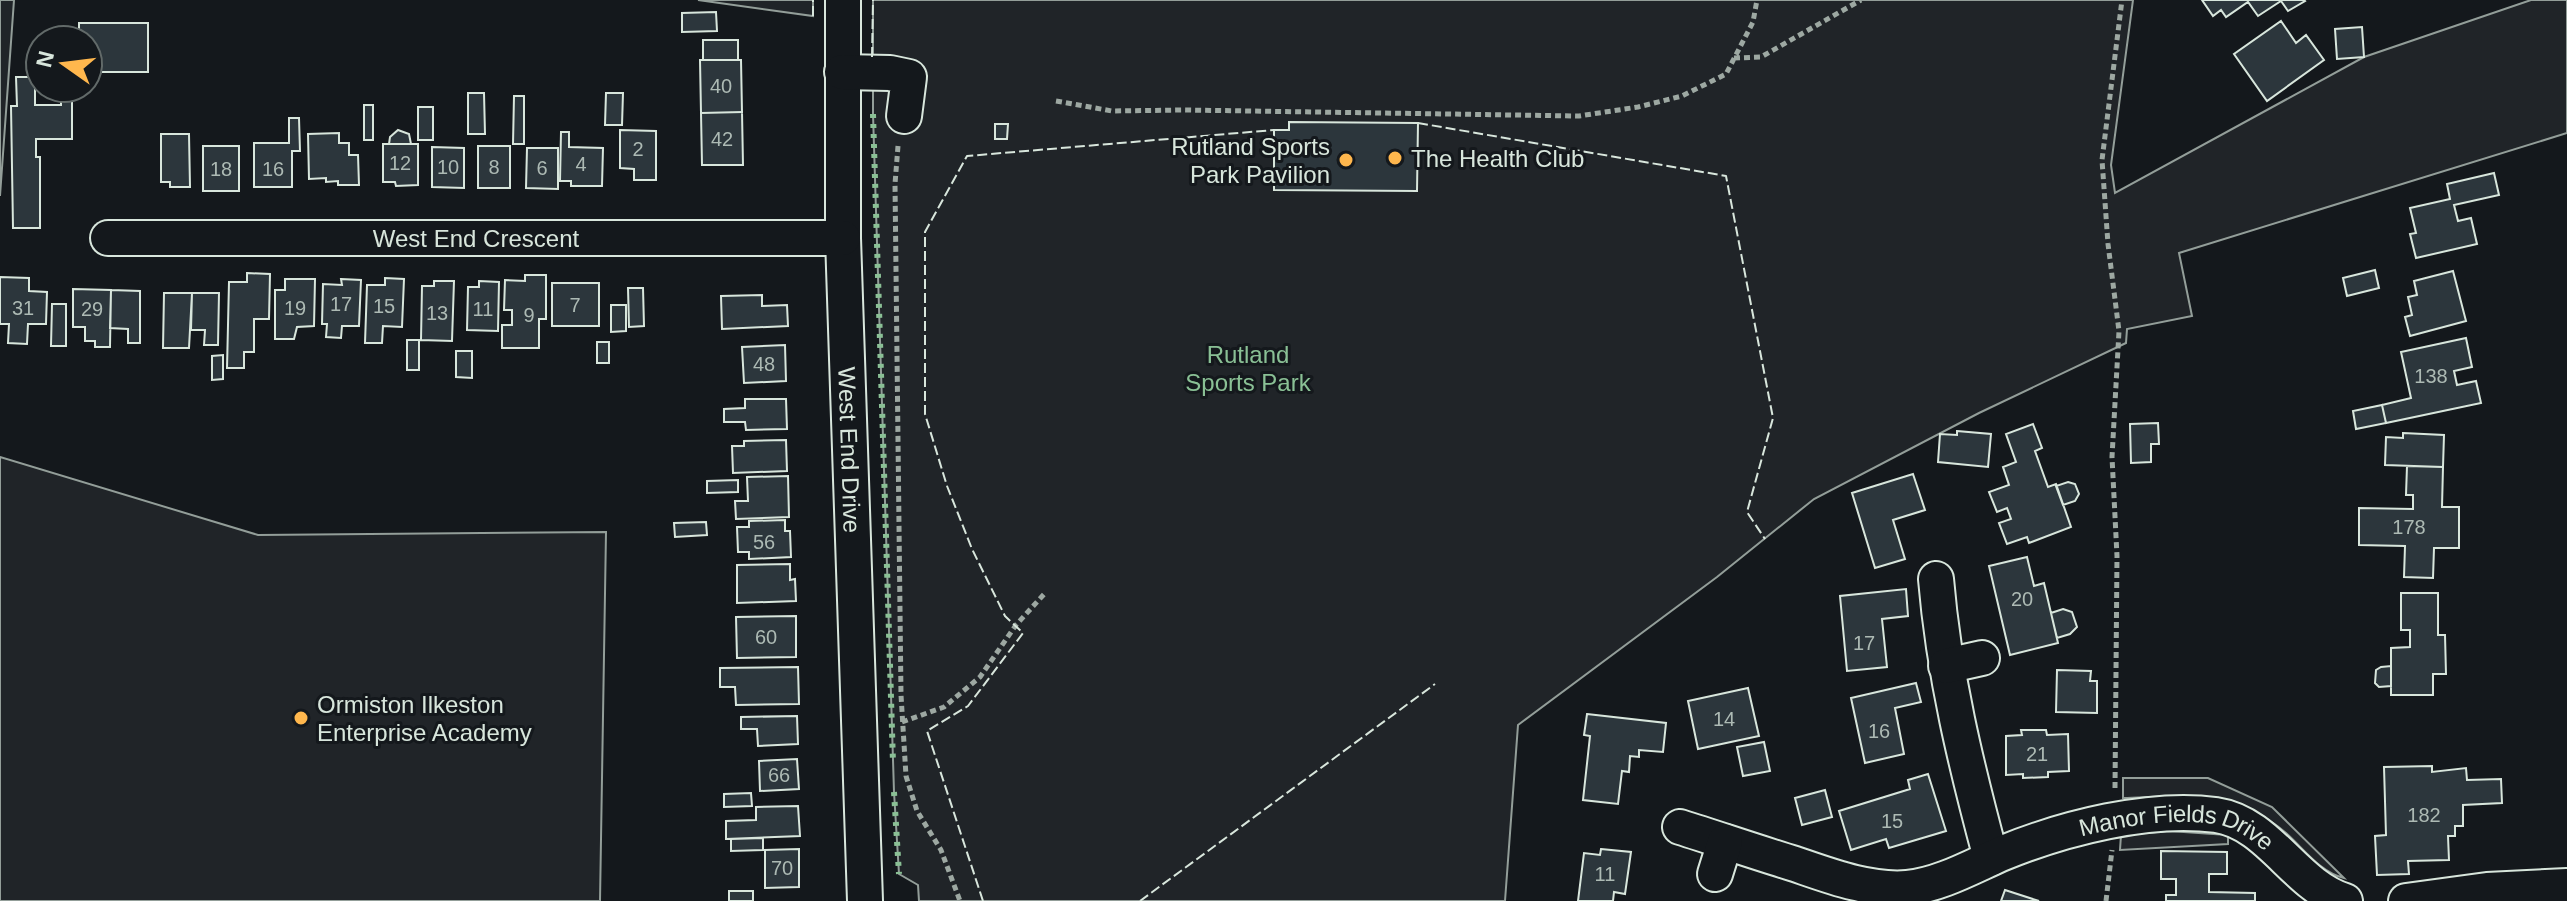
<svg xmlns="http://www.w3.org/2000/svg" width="2567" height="901" font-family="Helvetica,sans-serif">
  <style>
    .green { fill: #202428; stroke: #939e99; stroke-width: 2 }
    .building { fill: #2c363c; stroke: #d8e6dc; stroke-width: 2 }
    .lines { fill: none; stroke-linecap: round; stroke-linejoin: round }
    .minor-casing { stroke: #d8e6dc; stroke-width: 38 }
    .path { stroke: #9da8a2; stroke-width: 5; stroke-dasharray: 6 4; stroke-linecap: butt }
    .minor { stroke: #14181c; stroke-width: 34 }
    .hedge { stroke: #8ac095; stroke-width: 6; stroke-dasharray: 4 6; stroke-linecap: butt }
    .fence { stroke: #d8e6dc; stroke-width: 2; stroke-dasharray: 10 4; stroke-linecap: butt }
    .poi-dot { fill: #ffb74d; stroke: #14181c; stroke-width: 3 }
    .labels { text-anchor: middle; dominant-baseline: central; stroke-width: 6; stroke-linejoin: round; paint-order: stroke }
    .number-label { font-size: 20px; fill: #adbab4 }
    .poi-label { font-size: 24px; fill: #d8e6dc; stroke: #14181c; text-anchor: start }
    .street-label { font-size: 24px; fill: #d8e6dc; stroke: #14181c }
    .park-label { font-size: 24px; fill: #8ac095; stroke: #14181c }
  </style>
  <rect width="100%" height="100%" fill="#14181c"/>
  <path class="green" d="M0,0H14L0,196Z
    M698,0H813V16Z
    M873,0H2133L2111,165L2115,193L2364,57L2531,0H2567V133L2179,253L2192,316L2127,329L2126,343L1979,413L1814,499L1717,577L1518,725L1505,901H919L918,885L899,874L894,792L873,114Z
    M0,457L258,535L606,532L600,901H0Z
    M2123,778H2208L2272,807L2344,878C2321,873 2304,849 2286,833C2233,788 2188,796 2123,798Z
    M2169,831L2228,835V844L2120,850L2121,835Z"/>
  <path class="building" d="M2202,0H2304L2305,1L2288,11L2281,1L2258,16L2248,2L2226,17L2221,10L2213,16Z
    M716,12L717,31L682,32V13Z
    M2281,21L2296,43L2306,35L2324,60L2267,101L2234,54Z
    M79,23H148V72H88V40H79Z
    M2362,27L2364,57L2337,59L2335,29Z
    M703,40H738V60H703Z
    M700,60H741L742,112L701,113Z
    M16,77H35V105H61V88H72V139H36V157H40V228H13L11,106H17Z
    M468,93H484L485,134H468Z
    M606,93H623L622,125H605Z
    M514,96H524V144H513Z
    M364,105H373V140H364Z
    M418,107H433V140H418Z
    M742,112L743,165H702L701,113Z
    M289,118H299L300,151H292V187H254V143H289Z
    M1289,122L1418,123L1417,191L1274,190V130H1289Z
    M995,124H1008L1007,139H995Z
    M398,130L409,134L411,144H389L390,137Z
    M620,130L656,131V180H634V169L620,168Z
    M561,132H569V147L603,148L602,186H571V181H560Z
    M339,133V143H349V155H358L359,185H338V181L326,182V178L309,179L308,134Z
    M161,134H189L190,187H170V182H161Z
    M383,144H418V185L396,186L395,182H383Z
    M203,146H239V191H203Z
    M478,146H510V188H478Z
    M432,147L464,148V188L432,187Z
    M527,148H558V189L526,188Z
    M2494,173L2499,195L2454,205L2458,221L2471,218L2477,244L2416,258L2410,234L2416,233L2410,208L2450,199L2447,184Z
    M2375,270L2379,288L2347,296L2343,278Z
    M2453,271L2466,321L2410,336L2405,317L2412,315L2408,297L2417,295L2414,281Z
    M247,273L270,274L269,319H254V352H244V368H227L229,282H247Z
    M525,275H546V319H539V348H502V325H512V310H504L505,280L525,281Z
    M0,277L29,278V291L47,292L46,324H28L27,344L8,343L9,324H0Z
    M385,278L404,279L402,327L383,326L382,343H365L367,285H385Z
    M285,279H315L314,326L297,327L294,339H275V290H285Z
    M341,279L361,280L359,326H342L341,338L326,337L327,324H322L323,284L342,285Z
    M434,281H454L452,341L421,340L422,286H434Z
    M479,281L499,282L498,331L467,330L468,287H479Z
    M552,283H599V326H552Z
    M628,288H643L644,326L629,327Z
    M73,289L111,290L110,347H95V341H85V327H73Z
    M111,290L140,291V343H128V329L110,328Z
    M164,293H192L189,348H163Z
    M192,293H219L218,345H204L205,330H191Z
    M762,295V306L787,305L788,326L722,329L721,296Z
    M52,304H66V346H51Z
    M611,305H626V331L611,332Z
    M2466,338L2472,367L2454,371L2457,385L2476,381L2481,403L2386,423L2382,405L2411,398L2401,352Z
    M407,340H419V370H407Z
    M597,342H609V363H597Z
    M785,345L786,381L744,383L742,347Z
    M456,351H472V378L456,377Z
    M223,355V379L212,380V356Z
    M745,399H786L787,429L746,430L745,422H724V409L745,408Z
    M2382,405L2386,423L2356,429L2353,411Z
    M2158,423L2159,444H2151V462L2131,463L2130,424Z
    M2033,424L2042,448L2035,451L2048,487L2056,484L2071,527L2029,543L2027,537L2007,544L1999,523L2011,519L2007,508L1997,512L1989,492L2009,485L2003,467L2016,462L2006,434Z
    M1957,431L1991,434L1988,467L1938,462L1940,434L1957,435Z
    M2403,433L2444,435L2443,467L2385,465L2386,437L2403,438Z
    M786,440L787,471L733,473L732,446H744V441Z
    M2407,466L2443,467L2442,507H2459V548H2434L2433,578L2404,577L2405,546L2359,545V508L2413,509V495H2406Z
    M1913,474L1925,510L1893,520L1905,559L1875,568L1852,493Z
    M788,476L789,517L736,519L735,501H748L747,477Z
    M738,480V492L707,493V481Z
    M2068,482L2075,484L2079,494L2075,501L2063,505L2056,486Z
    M785,520V531H790L791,557L749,559V552H738L737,527H749V521Z
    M706,522L707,535L675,537L674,523Z
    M2027,557L2034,586L2044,583L2058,643L2010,655L1989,566Z
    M790,564V580L795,579L796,601L737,603V565Z
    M1906,589L1908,616L1882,619L1887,667L1847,671L1840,596Z
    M2401,593H2438V635H2445L2446,674H2433V695H2391V648L2410,647V630H2401Z
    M2063,609L2072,612L2077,627L2070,634L2057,638L2051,613Z
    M796,616V657L737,658L736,617Z
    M2391,666V686L2379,687L2375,683L2376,670L2381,667Z
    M798,667L799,704L736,705L735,687H720V668Z
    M2057,670L2091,671L2090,681H2097V713L2056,712Z
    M1916,683L1921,702L1895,708L1904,754L1865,763L1851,698Z
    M1748,688L1759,736L1698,749L1688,701Z
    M1587,714L1666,723L1663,752L1639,750V757L1630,756L1629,772L1622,771L1618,804L1583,800L1590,736L1584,735Z
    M797,716L798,744L758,746L757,729H741V717Z
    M2021,730H2046L2047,735L2068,734L2069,771L2048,772V777L2023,778V774L2006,775V736L2022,735Z
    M1764,742L1770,771L1743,776L1737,747Z
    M797,759L799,789L760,791L759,761Z
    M2432,766V772L2466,768L2467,780L2501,779L2502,803L2463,805V826H2455V836H2448L2449,860L2408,861L2409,874L2377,875L2375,836L2386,835L2384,767Z
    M1928,774L1946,831L1889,848L1886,839L1851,850L1839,811L1910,789L1908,780Z
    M1825,790L1832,817L1802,825L1795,798Z
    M751,793L752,806L724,807V794Z
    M798,806L800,836L726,839V821L756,820V807Z
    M763,838V850L731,851V839Z
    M799,849V887L765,888V850Z
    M1601,849L1631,852L1625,894L1614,892L1613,901H1578L1584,853L1600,855Z
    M2161,851L2227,852V874H2209V892L2255,893V901H2166V895H2176V879H2161Z
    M2005,890L2039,901H2001Z
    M729,891H753V901H729Z"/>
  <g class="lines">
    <g class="minor-casing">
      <g id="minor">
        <path id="s1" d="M843,0V238L865,901"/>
        <path d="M842,72L890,73L909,77L904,116"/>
        <path id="s2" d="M108,238H843"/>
        <path d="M1936,579C1944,675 1966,765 1991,858"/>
        <path d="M1946,666L1982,658"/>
        <path id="s3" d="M1680,827C1718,839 1756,852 1795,864C1830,876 1869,891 1907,888C1940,885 1973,866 2003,853C2064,828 2150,806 2216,815C2270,823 2295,886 2345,901"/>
        <path d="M1715,874L1725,842"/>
        <path d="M2406,901L2487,890L2567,886"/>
      </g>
    </g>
    <path class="path" d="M1734,58L1761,57L1861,0
      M1056,101L1112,111L1184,110L1579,116L1638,107L1682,96L1726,74L1753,22L1757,0
      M898,146L895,184L901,695L906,776L917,811L941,850L960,901
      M902,722L944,707L980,677L1016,625L1046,592
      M2115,788L2117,556L2112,457L2119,331L2108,244L2102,160L2122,0
      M2106,901L2112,850"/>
    <use href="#minor" class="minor"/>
    <path class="hedge" d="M873,114L893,763
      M894,792L899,874"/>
    <path class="fence" d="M813,16V0
      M872,57L873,0
      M1418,123L1726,176L1773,418L1747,512L1765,539
      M983,901L927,731L968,706L1023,633L1005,616L972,549L947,486L925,414V232L967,156L1274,130
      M1140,901L1435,684"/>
  </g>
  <g class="poi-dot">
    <circle cx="1395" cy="158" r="8"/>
    <circle cx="1346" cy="160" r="8"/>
    <circle cx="301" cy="718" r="8"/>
  </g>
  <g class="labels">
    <g class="number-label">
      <text x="721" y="86">40</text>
      <text x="722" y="139">42</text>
      <text x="638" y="149">2</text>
      <text x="400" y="163">12</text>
      <text x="581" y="164">4</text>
      <text x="448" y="167">10</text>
      <text x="494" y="167">8</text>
      <text x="542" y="168">6</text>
      <text x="221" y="169">18</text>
      <text x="273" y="169">16</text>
      <text x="341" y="304">17</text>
      <text x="575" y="305">7</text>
      <text x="384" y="306">15</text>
      <text x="23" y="308">31</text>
      <text x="295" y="308">19</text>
      <text x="92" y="309">29</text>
      <text x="483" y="309">11</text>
      <text x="437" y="313">13</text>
      <text x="529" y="315">9</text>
      <text x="764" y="364">48</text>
      <text x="2431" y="376">138</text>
      <text x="2409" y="527">178</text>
      <text x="764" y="542">56</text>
      <text x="2022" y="599">20</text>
      <text x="766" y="637">60</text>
      <text x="1864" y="643">17</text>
      <text x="1724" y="719">14</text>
      <text x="1879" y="731">16</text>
      <text x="2037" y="754">21</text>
      <text x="779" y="775">66</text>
      <text x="2424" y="815">182</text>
      <text x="1892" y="821">15</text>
      <text x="782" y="868">70</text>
      <text x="1605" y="874">11</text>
    </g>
    <g class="poi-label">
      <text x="1330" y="146" text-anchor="end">Rutland Sports<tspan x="1330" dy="28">Park Pavilion</tspan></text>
      <text x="1411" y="158">The Health Club</text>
      <text x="317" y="704">Ormiston Ilkeston<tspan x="317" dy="28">Enterprise Academy</tspan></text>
    </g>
    <g class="street-label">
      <text stroke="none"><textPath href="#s2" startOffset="368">West End Crescent</textPath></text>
      <text stroke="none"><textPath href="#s1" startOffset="450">West End Drive</textPath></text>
      <text stroke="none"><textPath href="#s3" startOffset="520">Manor Fields Drive</textPath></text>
    </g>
    <g class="park-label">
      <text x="1248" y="354">Rutland<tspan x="1248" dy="28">Sports Park</tspan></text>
    </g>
  </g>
  <g transform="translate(64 64) rotate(284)"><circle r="38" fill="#14181c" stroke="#626a69" stroke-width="2"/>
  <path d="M0-6L14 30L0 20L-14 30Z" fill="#ffb74d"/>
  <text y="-12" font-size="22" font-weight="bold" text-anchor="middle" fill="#d8e6dc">N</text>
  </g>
</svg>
